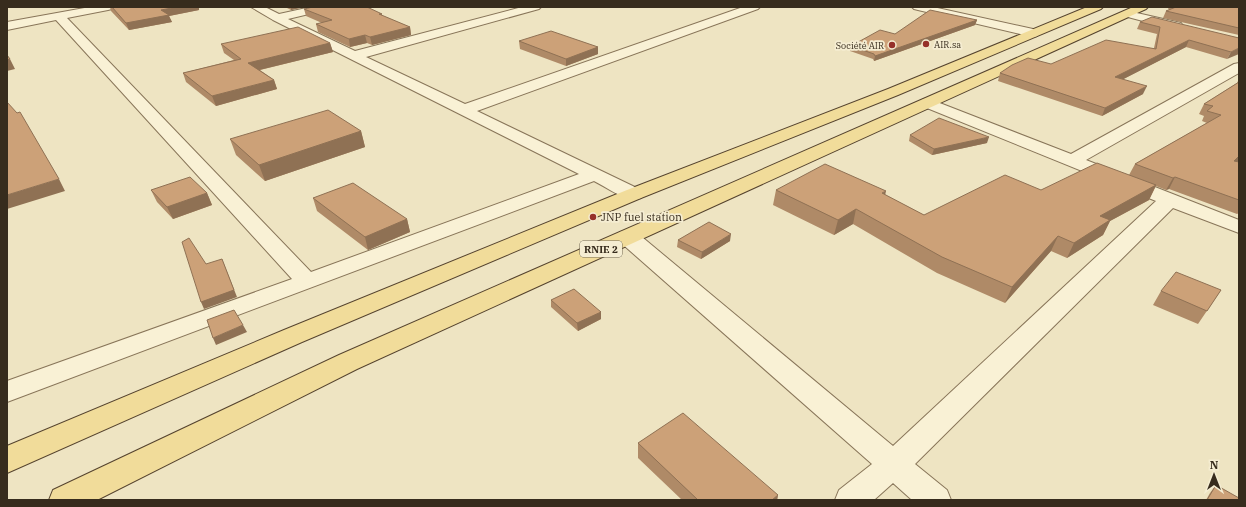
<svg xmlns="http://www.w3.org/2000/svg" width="1246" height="507" font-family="'IBM Plex Serif',serif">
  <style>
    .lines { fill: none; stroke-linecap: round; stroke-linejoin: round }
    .street-casing { stroke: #887559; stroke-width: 2 }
    .primary-casing { stroke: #55432e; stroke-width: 2 }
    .street { fill: #f9f1d5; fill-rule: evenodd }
    .primary { fill: #f1dc9a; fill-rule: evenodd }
    .wall { fill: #af8a67 }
    .shaded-wall { fill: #8f7154 }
    .building { fill: #cca178; stroke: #8f7154 }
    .poi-dot { fill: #963029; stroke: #f5edd2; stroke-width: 1.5 }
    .labels { text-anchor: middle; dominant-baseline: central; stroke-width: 3.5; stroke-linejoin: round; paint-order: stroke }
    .far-poi-label { font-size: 9px; fill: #372c1d; stroke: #f5edd2; text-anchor: start }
    .shield { fill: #f5edd2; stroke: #706653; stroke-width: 1 }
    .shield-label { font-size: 10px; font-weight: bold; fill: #372c1d }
    .poi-label { font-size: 11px; fill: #372c1d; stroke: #f5edd2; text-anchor: start }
  </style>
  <rect width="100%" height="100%" fill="#eee4c2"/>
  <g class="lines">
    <g class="street-casing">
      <path id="street" d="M90,7H114L112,9L108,10L67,18L311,272L579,174L273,20L251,7H265L279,14L311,7H332L330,9L288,19L355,51L522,7H541L539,9L366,57L465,104L743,7H760L758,9L477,111L641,190L644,194L641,198C625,202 608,188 594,181L7,402V381L292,279L56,20L7,30V22Z
        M912,7H933L1033,29L1037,30L1039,33L1037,36L1033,37L918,10L914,9Z
        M1128,11L1181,23L1183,26L1181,29L1177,30L1124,16L1122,14L1124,12Z
        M1239,63V73L1086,160L1239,220V233L1173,208L915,464L947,490L951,500H912L893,483L874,500H835L839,490L872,464L620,242L617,237L620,232L628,231L636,232L893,446L1156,201L922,106L919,103L922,100L927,98L932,100L1071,154L1234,64Z"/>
    </g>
    <g class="primary-casing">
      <path id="primary" d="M1087,7H1103L1101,9L898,95L641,198L302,342L7,473V446L284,330L627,190L888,89Z
        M1133,7H1148L1146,9L357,369L97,500H49L53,490L339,355Z"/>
    </g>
    <use href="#street" class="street"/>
    <use href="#primary" class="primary"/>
  </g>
  <path class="wall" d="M110,7H199V10L169,16L172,22L129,30L111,11Z
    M285,7H304L291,10Z
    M1169,7H1239V35L1163,18L1166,11L1170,10L1168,9Z
    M304,9L382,14V16L410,27L411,35L372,45L367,43L350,47L318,32L316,24L322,23L306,16Z
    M977,20L975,25L874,61L873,59L850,51L851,46L895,34Z
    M1140,22L1239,38L1227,59L1186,47L1123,79L1143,94L1102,116L998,81L1000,73L1154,48L1157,34L1137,29Z
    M519,41L598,47V54L566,66L520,49Z
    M330,43L333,52L260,70L274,80L277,89L216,106L186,82L183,73L234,60L224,53L221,44Z
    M1239,79V160L1237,162H1239V213L1237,214L1169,189L1166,190L1156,186L1149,200L1110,221L1103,235L1067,258L1051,251L1005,303L937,273L853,224L834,235L773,205L776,190L885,195L924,215L1041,190L1129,175L1135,164L1207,123L1202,121L1204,116L1199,114L1204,104L1237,83Z
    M361,131L365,147L265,181L236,155L230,139Z
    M910,135L987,143L932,155L909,141Z
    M151,190L207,193L212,205L173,219L157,202Z
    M313,198L407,219L410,232L368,250L317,211Z
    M678,240L730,241L701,259L677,247Z
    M1221,290L1198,324L1153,305L1161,291Z
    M551,300L601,312V319L578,331L551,307Z
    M638,443L778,495L777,500H682L638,458Z
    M1216,485L1239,500H1206L1210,493Z"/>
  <path class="shaded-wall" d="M177,7H199V10L169,16L172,22L129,30L126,23L161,10Z
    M291,7H304L291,10Z
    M977,20L975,25L874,61L875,56Z
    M410,27L411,35L372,45L370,37Z
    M365,35L367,43L350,47L349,39Z
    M1189,40L1186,47L1112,85L1115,77Z
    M330,43L333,52L251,72L248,63Z
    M598,47V54L566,66V59Z
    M1239,48V54L1227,59L1231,52Z
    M10,59L15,69L7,71V60Z
    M274,80L277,89L216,106L212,96Z
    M1147,86L1143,94L1102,116L1105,108Z
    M361,131L365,147L265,181L259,165Z
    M989,137L987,143L932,155L934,149Z
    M1239,156V160L1228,173L1234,161Z
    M1175,177L1169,189L1166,190L1173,178Z
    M59,179L65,191L7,209V195Z
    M1156,185L1149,200L1110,221L1103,235L1067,258L1074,243L1100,216Z
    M886,191L883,205L882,193Z
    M207,193L212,205L173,219L167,207Z
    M856,209L853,224L834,235L838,220Z
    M407,219L410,232L368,250L365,237Z
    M731,234L730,241L701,259L702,252Z
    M1058,236L1051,251L1005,303L1012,287Z
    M222,259L237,297L204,309L201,302Z
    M601,312V319L578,331L577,323Z
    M243,325L247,332L216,345L213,338Z
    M778,495L777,500H772Z"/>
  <path class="building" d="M112,7H177L161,10L169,15L126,23Z
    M313,7H367L382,14H379L410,27L370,37L365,35L349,39L316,24L332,20L304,9Z
    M1176,7H1239V28L1166,11Z
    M930,10L977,20L875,56L874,54L851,46L880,30L895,34Z
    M1152,17L1239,38V48L1231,52L1189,40L1115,77L1147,86L1105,108L1000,73L1012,65L1028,58L1051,64L1106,40L1156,49L1160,27L1140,22Z
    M298,27L330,43L248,63L274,80L212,96L183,73L241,59L221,44Z
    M551,31L598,47L566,59L519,41Z
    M7,55L10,59L7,60Z
    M1239,82V156L1234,161L1239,162V200L1175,177L1173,178L1135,164L1221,115L1207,111L1213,106L1204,104Z
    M7,102L17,113L20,112L59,179L7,195Z
    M328,110L361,131L259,165L230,139Z
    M939,118L989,137L934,149L910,135Z
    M1097,163L1156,185L1100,216L1110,220L1074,243L1058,236L1012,287L942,257L856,209L838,220L776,190L825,164L886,191L882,193L924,215L1005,175L1041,190Z
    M190,177L207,193L167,207L151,190Z
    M353,183L407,219L365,237L313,198Z
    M709,222L731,234L702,252L678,240Z
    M189,238L206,264L222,259L234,290L201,302L182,242Z
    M1176,272L1221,290L1207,311L1161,291Z
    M574,289L601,312L577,323L551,300Z
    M234,310L243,325L213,338L207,320Z
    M683,413L778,495L772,500H698L638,443Z
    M1216,485L1239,498V500H1207Z"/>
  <g class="poi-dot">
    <circle cx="926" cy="44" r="4"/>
    <circle cx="892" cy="45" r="4"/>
    <circle cx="593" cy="217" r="4"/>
  </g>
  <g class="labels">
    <g class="far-poi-label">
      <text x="934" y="44">AIR.sa</text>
      <text x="884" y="45" text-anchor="end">Société AIR</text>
    </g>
    <rect class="shield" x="580" y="241" width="42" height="16" rx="3"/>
    <g class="shield-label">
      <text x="601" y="249">RNIE 2</text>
    </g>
    <g class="poi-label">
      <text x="601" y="217">JNP fuel station</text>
    </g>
  </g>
  <rect width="1246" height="507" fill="none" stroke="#372c1d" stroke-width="16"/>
  <g transform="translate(1214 475)" stroke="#f5edd2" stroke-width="3" paint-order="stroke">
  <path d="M0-3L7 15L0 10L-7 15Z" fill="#372c1d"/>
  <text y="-6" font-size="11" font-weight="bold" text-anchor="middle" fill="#372c1d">N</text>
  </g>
</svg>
